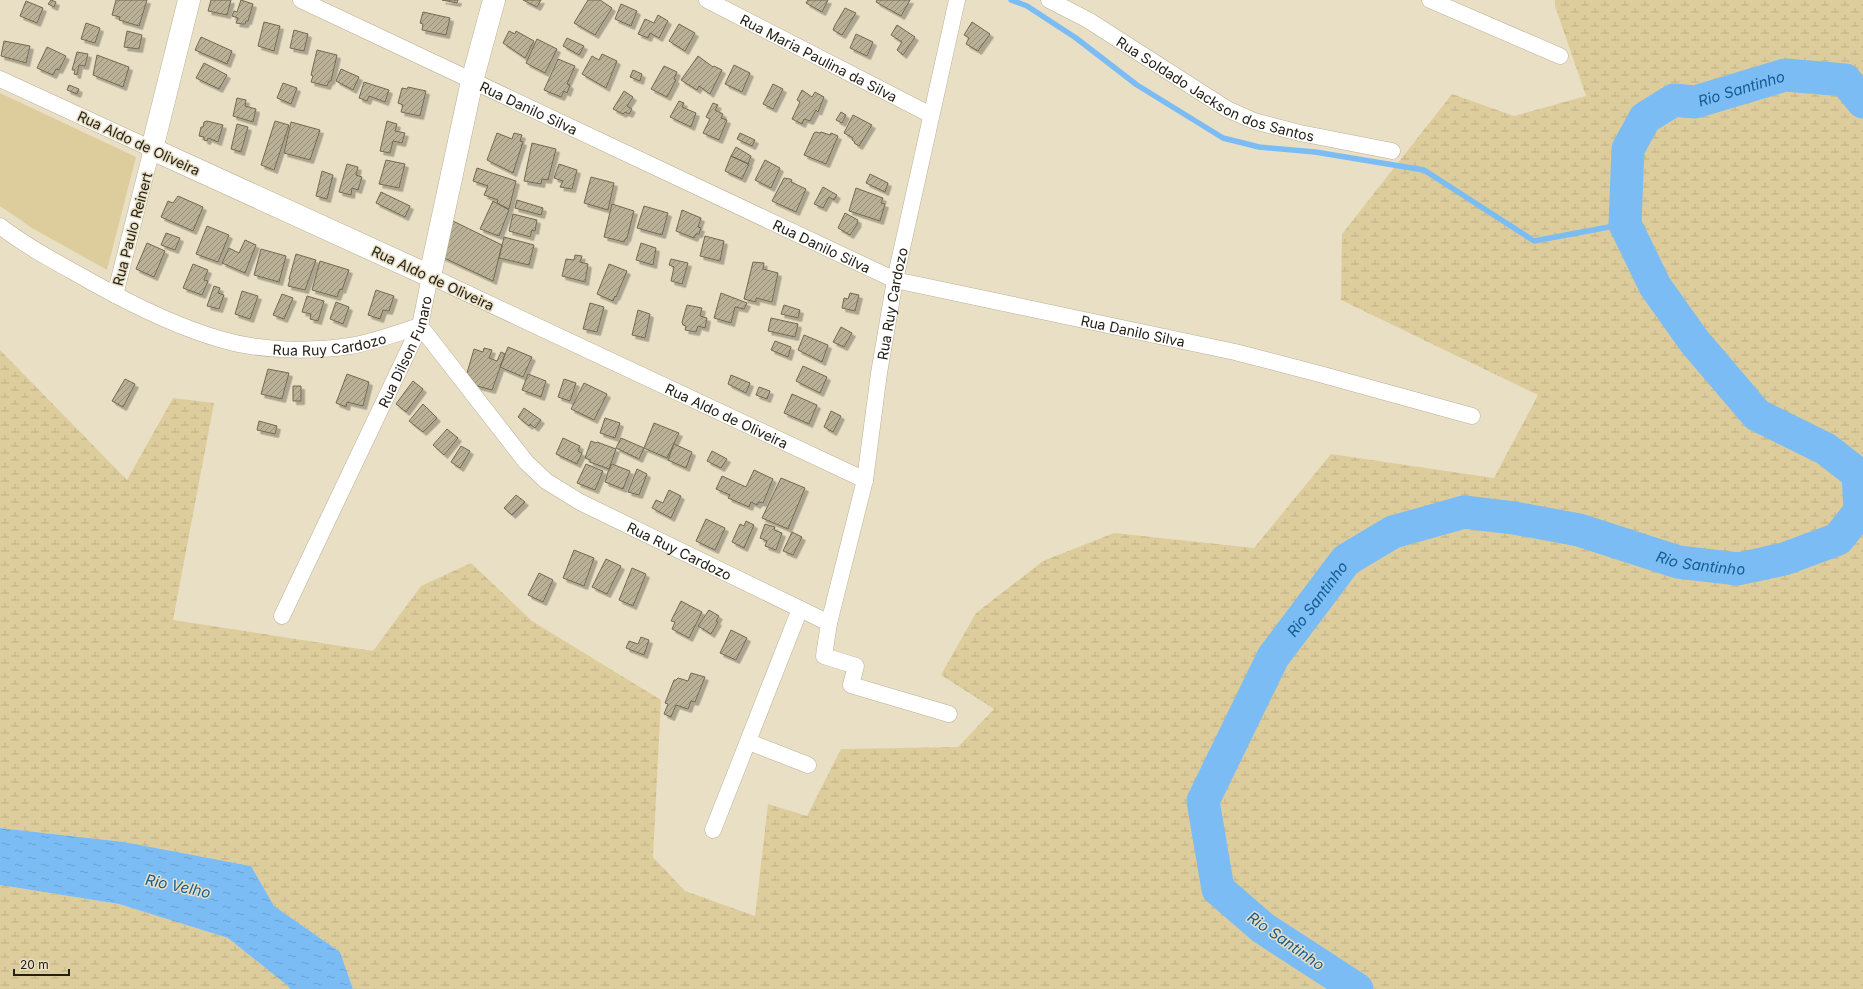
<svg xmlns="http://www.w3.org/2000/svg" width="1863" height="989" font-family="Inter,sans-serif">
  <style>
    .wetland { fill: url(#wetland-marsh) }
    .park { fill: #decd9c }
    .water { fill: url(#water-ripples) }
    .lines { fill: none; stroke-linecap: round; stroke-linejoin: round }
    .stream { stroke: #7bbcf4; stroke-width: 5.5 }
    .river { stroke: #7bbcf4; stroke-width: 33 }
    .building { fill: url(#building-hatch); stroke: #716951; filter: url(#shadow) }
    .street-casing { stroke: #b9b096; stroke-width: 17 }
    .secondary-casing { stroke: #b9b096; stroke-width: 23 }
    .street { stroke: #fff; stroke-width: 16 }
    .secondary { stroke: #fff; stroke-width: 22 }
    .labels { text-anchor: middle; dominant-baseline: central; stroke-width: 3; stroke-linejoin: round; paint-order: stroke }
    .street-label { font-size: 14px; fill: #242016; stroke: #e9dfc4 }
    .water-label { font-size: 15px; font-style: italic; fill: #135c8f; stroke: #e9dfc4 }
  </style>
  <defs>
    <pattern id="wetland-marsh" width="20" height="14" patternUnits="userSpaceOnUse"><rect width="20" height="14" fill="#decd9c"/><path d="M1 5h8M5 5V1M11 12h8M15 12V8" fill="none" stroke="#beb086"/></pattern>
    <pattern id="water-ripples" width="26" height="14" patternUnits="userSpaceOnUse"><rect width="26" height="14" fill="#7bbcf4"/><path d="M2 4q2-2 4 0t4 0M15 11q2-2 4 0t4 0" fill="none" stroke="#6aa1d0"/></pattern>
    <pattern id="building-hatch" width="6" height="6" patternUnits="userSpaceOnUse"><rect width="6" height="6" fill="#b9b096"/><path d="M-1 1l2-2M0 6l6-6M5 7l2-2" fill="none" stroke="#968f79"/></pattern>
    <filter id="shadow"><feDropShadow dx="3.5" dy="3.5" stdDeviation="0" flood-color="#0004"/></filter>
  </defs>
  <rect width="100%" height="100%" fill="#e9dfc4"/>
  <path class="wetland" d="M1555,0H1863V989H353L340,952L274,906L251,866L124,842L0,828V350L127,480L173,398L214,403L173,620L373,651L421,586L471,563L532,621L661,700L653,857L685,891L755,916L768,804L807,816L841,749L958,747L994,709L941,675L976,613L1043,561L1114,533L1254,548L1331,454L1494,478L1538,395L1341,300L1342,234L1452,94L1514,116L1586,96L1555,6Z
    M0,885L119,904L228,938L288,986L290,989H0Z"/>
  <path class="park" d="M0,93L136,157L107,270L32,228L0,206Z"/>
  <path class="water" d="M0,828L124,842L251,866L274,906L340,952L353,989H290L288,986L228,938L119,904L0,885Z"/>
  <g class="lines">
    <path class="stream" d="M1011,0L1027,6L1076,38L1137,85L1223,138L1259,147L1315,152L1424,170L1534,241L1625,224"/>
    <path class="river" id="s1" d="M1357,989L1263,928L1218,889L1203,801L1273,657L1346,560L1393,532L1464,512L1514,518L1579,530L1678,562L1738,569L1784,559L1838,539L1860,511L1858,474L1826,449L1757,415L1694,341L1655,286L1625,224L1628,149L1645,118L1674,100L1695,102L1785,75L1845,80L1863,102"/>
  </g>
  <path class="building" d="M51,0L56,2L54,7L48,4Z
    M116,0H147L139,26L119,20L120,17L112,15Z
    M211,0H231L227,15L208,11Z
    M241,0L253,4L248,21H246L245,24H242L236,23L238,18L232,16L234,11L237,12Z
    M442,0H458L457,3Z
    M523,0H541L537,7Z
    M588,0H600L612,8L595,35L574,23Z
    M808,0H828L822,12L806,3Z
    M877,0H910L901,16L876,2Z
    M26,1L43,8L37,23L20,16Z
    M621,4L637,11L631,26L615,19Z
    M845,8L856,13L842,35L833,30L835,25Z
    M423,12L450,18L446,35L422,30L423,24L420,23Z
    M658,15L668,21L659,38L650,33L648,38L638,34L645,19L654,23Z
    M264,22L280,26L274,51L258,46Z
    M972,22L990,34L978,51L966,44L969,38L964,35Z
    M86,23L100,28L95,43L81,39Z
    M679,24L695,33L685,51L669,41Z
    M897,25L915,37L903,55L897,50L902,42L891,35Z
    M294,30L308,34L304,51L290,48Z
    M127,31L142,35L139,49L124,47Z
    M509,31L515,34L516,31L534,41L525,58L503,43Z
    M856,34L873,42L867,56L850,48Z
    M201,37L232,51L227,64L195,50Z
    M567,38L584,46L579,55L563,46Z
    M537,39L557,49L545,73L526,63Z
    M4,41L30,46L26,63L1,56Z
    M47,47L66,56L59,70L56,69L53,75L37,68Z
    M317,50L337,55L331,81H329L327,86L311,82L313,76L311,75Z
    M77,52L88,54L85,66L79,65L77,75L74,74L75,70H72Z
    M602,54L617,61L606,88L582,74L592,56L599,60Z
    M97,55L129,67L123,87L93,75Z
    M698,56L713,67L714,66L722,70L710,94L699,86L697,90L681,80Z
    M558,59L575,66L567,84L570,85L567,93L564,91L561,97L544,90Z
    M204,63L227,75L219,89L196,78Z
    M734,65L750,73L742,92L725,84Z
    M664,66L677,72L674,79L676,80L667,97L651,89Z
    M341,69L359,77L353,90L336,81Z
    M633,70L642,74L640,81L630,77Z
    M364,82L389,90L385,102L369,96L367,101L359,98Z
    M283,83L297,88L291,104L277,98Z
    M773,84L783,89L773,109L763,104Z
    M69,85L79,89L77,94L67,90Z
    M408,87L426,91L420,116L401,112L403,105L398,103L402,88L407,89Z
    M802,90L812,97L815,92L824,97L818,112L816,110L810,121L804,119L802,124L792,119L800,102L797,100Z
    M624,91L633,97L627,106L632,109L629,114L625,112L623,114L613,109Z
    M237,98L246,100L245,106L256,109L253,122L233,116Z
    M679,101L684,103L682,107L696,113L691,127L670,117Z
    M713,103L718,105L715,110L723,114L721,118L727,120L719,140L703,133L710,119L706,117Z
    M841,112L846,115L842,123L836,120Z
    M853,115L872,125L859,146L854,143L855,142L852,140L853,138L844,133Z
    M207,121L223,125L218,142L208,138L207,141L204,140V137L199,136L201,127H203L204,122Z
    M275,121L289,125L274,170L261,165Z
    M387,121L397,124L395,131L405,133L402,143L393,141L390,153L380,151Z
    M291,122L320,130L310,160L284,153Z
    M237,124L248,127L241,152L231,149Z
    M816,132L820,133L821,132L830,135L831,133L838,136L826,164L804,155L814,133Z
    M497,133L512,139L514,133L522,135L520,141L523,142L513,173L487,160Z
    M740,133L755,140L752,146L737,139Z
    M532,143L556,149L548,180L542,179L541,184L524,181Z
    M736,147L751,156L748,164L731,156Z
    M731,156L749,164L742,179L725,171Z
    M386,160L405,164L399,188L379,184Z
    M765,160L780,168L771,188L755,180Z
    M347,164L358,167L356,175L362,177L358,190L352,188L351,195L339,192Z
    M559,164L577,170L572,189L560,187L563,181L554,178Z
    M477,168L516,181L509,209L497,203L498,200L484,195L488,186L473,181Z
    M322,171L333,175L327,199L316,196Z
    M870,174L888,183L885,192L866,183Z
    M591,177L614,183L608,210L584,203Z
    M784,178L790,179L792,180L791,182L806,189L796,212L772,201Z
    M823,187L837,195L834,200L829,197L823,208L814,204Z
    M856,188L883,198L881,203L885,204L880,221L849,211Z
    M381,192L410,206L405,217L376,203Z
    M178,196L203,207L193,231L161,217L168,201L173,203Z
    M517,200L543,208L541,215L515,208Z
    M493,201L509,210L499,236L480,229Z
    M612,204L634,211L627,238H626L624,242L604,237Z
    M644,206L668,213L662,235L637,228Z
    M682,210L701,218L698,227L701,228L699,234H696L694,238L676,231Z
    M845,213L858,220L857,222L858,223L850,235L838,228Z
    M513,214L537,220L535,231L532,230L530,237L509,231Z
    M453,221L502,245L493,281L440,256Z
    M207,226L229,235L218,262L196,254Z
    M166,233L180,238L175,250L161,245Z
    M705,236L724,241L720,261L700,256Z
    M504,237L534,245L529,265L499,258Z
    M245,240L256,245L245,273L222,263L229,248L239,253Z
    M147,243L165,251L154,277L136,269Z
    M641,243L656,248L653,265L636,260Z
    M261,249L286,256L279,282L254,275Z
    M296,254L316,260L305,290L288,286L290,279H289Z
    M575,255L582,256L580,262L588,264L585,282L562,276L566,259L574,260Z
    M671,259L688,263L682,284L671,281L674,267L669,265Z
    M320,261L349,270L342,290L340,289L337,297L312,290Z
    M753,262L764,263L763,269L778,273L772,302L756,298V302L744,299Z
    M193,264L208,270L204,280L208,281L202,295L183,288Z
    M609,264L627,271L616,297L615,296L613,301L597,294Z
    M214,286L220,288L218,293L224,295L219,309L207,306Z
    M376,290L394,296L389,311L383,310L380,319L368,315Z
    M242,291L258,296L250,319L235,314Z
    M721,293L747,303L744,309L735,307L731,323L714,318Z
    M850,293L859,295L855,311L842,308L844,298L848,299Z
    M282,294L293,298L284,319L273,315Z
    M307,296L324,301L318,321L310,319L311,314L302,312Z
    M336,302L349,307L343,324L330,319Z
    M590,303L604,307L597,332L583,329Z
    M687,305L702,308L700,316L707,318L705,328L698,326L696,332L685,330L686,326L683,325L682,322Z
    M784,305L800,310L798,318L781,314Z
    M638,310L650,314L645,338L632,335Z
    M771,318L798,324L795,337L768,331Z
    M841,327L852,333L844,347L833,342Z
    M804,335L828,345L822,362L798,350Z
    M775,341L791,347L788,357L771,350Z
    M508,347L532,357L523,377L500,367Z
    M484,348L492,350L489,358L497,361L501,352L505,354L492,390L477,386L467,373L474,349L483,352Z
    M803,366L827,377L820,393L796,381Z
    M268,369L289,373L282,399L261,394Z
    M347,374L369,382L363,406L347,402L346,407L336,403Z
    M528,374L546,381L541,397L522,390Z
    M731,375L750,383L746,393L728,384Z
    M125,379L135,384L123,407L112,401Z
    M564,379L576,383L570,401L558,397Z
    M413,381L423,389L406,412L396,404Z
    M584,383L607,394L594,420L571,409Z
    M293,386H301V401H293Z
    M759,387L770,391L767,399L756,395Z
    M792,394L817,405L809,424L784,413Z
    M423,404L437,418L423,432L409,421Z
    M524,408L541,420L535,428L530,424L529,426L518,417Z
    M831,411L841,416L833,432L824,427Z
    M605,418L620,423L615,438L600,433Z
    M259,421L277,426L275,434L257,430Z
    M654,423L679,433L667,458L644,448Z
    M447,429L458,438L444,455L433,445Z
    M563,438L580,446L578,451L582,453L577,464L556,454Z
    M621,438L644,448L639,459L616,448Z
    M591,441L596,443L597,442L616,449L609,469L590,462V460L585,458Z
    M674,444L692,452L686,468L668,460Z
    M461,446L470,451L460,468L451,462Z
    M712,451L727,459L721,468L707,461Z
    M586,464L603,471L595,490L577,483Z
    M612,464L630,471L623,489L605,482L608,472Z
    M637,469L647,474L639,495L628,492Z
    M754,470L773,479L763,503L759,502L757,505L751,502L749,507L728,498L730,495L716,489L722,476L746,487Z
    M781,478L805,488L788,529L762,518Z
    M669,490L681,496L671,518L652,508L656,500L663,503Z
    M516,495L525,502L512,515L504,508Z
    M706,519L725,528L715,550L696,541Z
    M746,521L754,525L744,548L732,542L740,524L744,526Z
    M765,524L775,527L774,530L782,533L776,550L765,546L767,541L760,538Z
    M792,532L802,537L793,555L783,551Z
    M574,550L594,558L584,586L563,578Z
    M606,559L621,566L607,594L592,587Z
    M632,568L646,574L633,606L619,600Z
    M539,573L553,580L543,602L528,595Z
    M681,601L702,612L689,638L672,629L675,622L671,621Z
    M709,610L719,616L716,621L718,622L711,634L698,626Z
    M731,630L747,638L736,660L720,653Z
    M641,637L649,640L644,655L626,648L629,641L638,644Z
    M691,673L705,677L695,702L691,701L688,709L676,705L671,717L664,714L668,704L665,703L674,680H676L678,678L688,681Z"/>
  <g class="lines">
    <g class="street-casing">
      <g id="street">
        <path id="s2" d="M301,0L895,280L1235,352L1316,373L1472,416"/>
        <path id="s3" d="M707,0L931,115"/>
        <path id="s4" d="M1049,0L1088,20L1227,109L1254,121L1300,133L1392,151"/>
        <path d="M1430,0L1560,56"/>
        <path d="M0,79L152,149L115,295"/>
        <path id="s5" d="M0,226C27,247 58,263 88,280C127,302 180,328 223,340C261,351 311,352 350,346C374,342 397,333 420,326L526,462L546,481L580,502L829,623L865,480L879,373L895,280L957,0"/>
        <path id="s6" d="M282,616L420,326L430,276L865,480"/>
        <path d="M829,623L824,656L856,666L851,685L949,714"/>
        <path d="M749,742L808,765"/>
        <path d="M713,830L800,609"/>
      </g>
    </g>
    <g class="secondary-casing">
      <path id="secondary" d="M189,0L152,149L430,276L472,81L494,0"/>
    </g>
    <use href="#street" class="street"/>
    <use href="#secondary" class="secondary"/>
  </g>
  <g class="labels">
    <g class="street-label">
      <text stroke="none"><textPath href="#s3" startOffset="126">Rua Maria Paulina da Silva</textPath></text>
      <text stroke="none"><textPath href="#s4" startOffset="190">Rua Soldado Jackson dos Santos</textPath></text>
      <text stroke="none"><textPath href="#s2" startOffset="252">Rua Danilo Silva</textPath></text>
      <text transform="translate(139 143) rotate(25)">Rua Aldo de Oliveira</text>
      <text transform="translate(132 229) rotate(-75)">Rua Paulo Reinert</text>
      <text stroke="none"><textPath href="#s2" startOffset="576">Rua Danilo Silva</textPath></text>
      <text transform="translate(433 278) rotate(25)">Rua Aldo de Oliveira</text>
      <text stroke="none"><textPath href="#s5" startOffset="1295">Rua Ruy Cardozo</textPath></text>
      <text stroke="none"><textPath href="#s2" startOffset="900">Rua Danilo Silva</textPath></text>
      <text stroke="none"><textPath href="#s5" startOffset="359">Rua Ruy Cardozo</textPath></text>
      <text stroke="none"><textPath href="#s6" startOffset="292">Rua Dilson Funaro</textPath></text>
      <text stroke="none"><textPath href="#s6" startOffset="700">Rua Aldo de Oliveira</textPath></text>
      <text stroke="none"><textPath href="#s5" startOffset="803">Rua Ruy Cardozo</textPath></text>
    </g>
    <g class="water-label">
      <text stroke="none"><textPath href="#s1" startOffset="1694">Rio Santinho</textPath></text>
      <text stroke="none"><textPath href="#s1" startOffset="914">Rio Santinho</textPath></text>
      <text stroke="none"><textPath href="#s1" startOffset="494">Rio Santinho</textPath></text>
      <text transform="translate(178 886) rotate(12)">Rio Velho</text>
      <text transform="translate(1286 941) rotate(35)">Rio Santinho</text>
    </g>
  </g>
  <path d="M14 969v6h55v-6" fill="none" stroke="#242016" stroke-width="2"/>
  <text x="20" y="969" font-size="12" fill="#242016" stroke="#e9dfc4" stroke-width="3" paint-order="stroke">20 m</text>
</svg>
